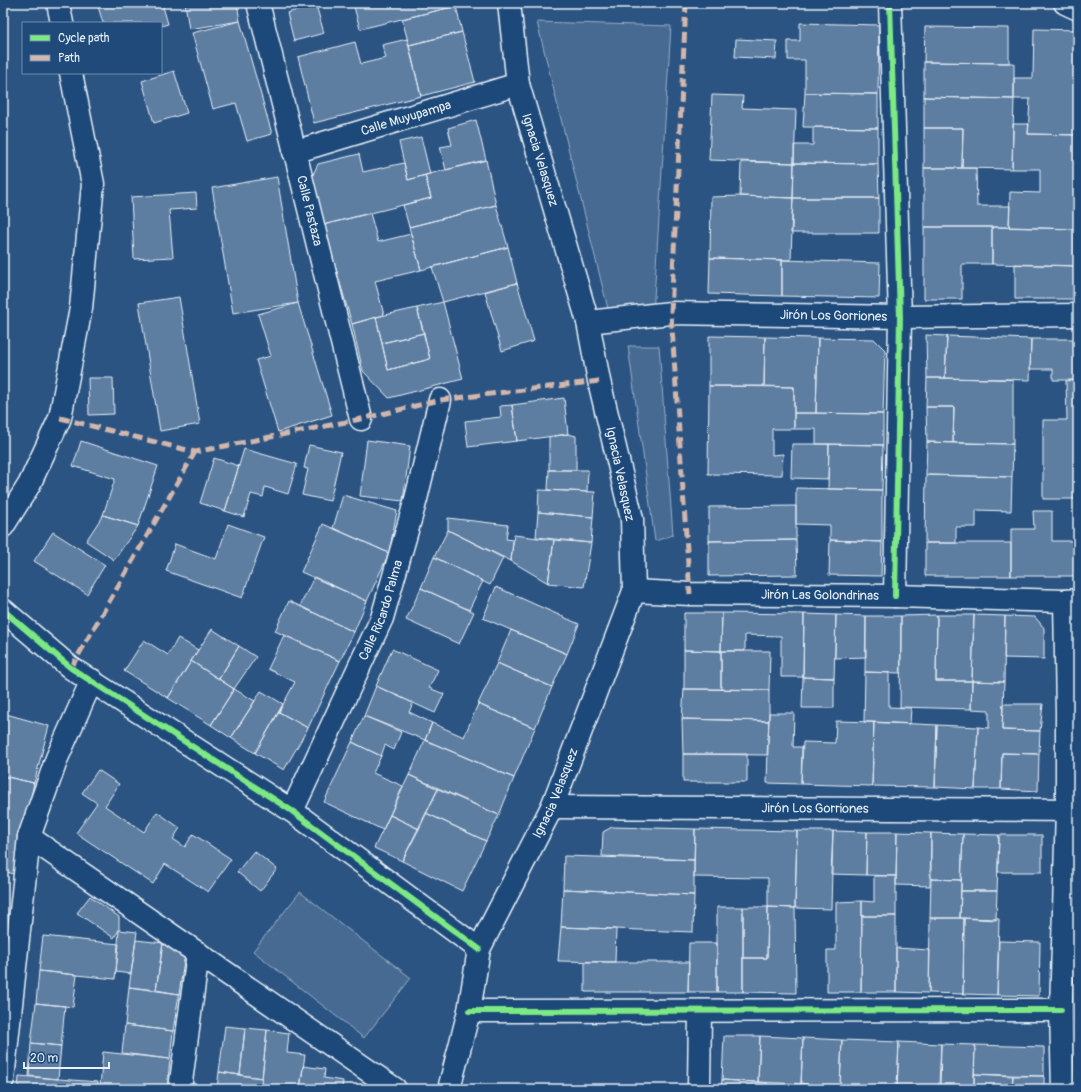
<svg xmlns="http://www.w3.org/2000/svg" width="1081" height="1092" font-family="Pangolin,sans-serif">
  <style>
    .green { fill: #476b93; stroke: #98aec6 }
    .building { fill: #5d7da1; stroke: #e8f1f8 }
    .lines { fill: none; stroke-linecap: round; stroke-linejoin: round }
    .minor-casing { stroke: #e8f1f8; stroke-width: 25 }
    .secondary-casing { stroke: #e8f1f8; stroke-width: 25 }
    .minor { stroke: #1f4a7a; stroke-width: 22 }
    .secondary { stroke: #1f4a7a; stroke-width: 22 }
    .quiet { stroke: #d1b7ad; stroke-width: 5; stroke-dasharray: 10 5; stroke-linecap: butt }
    .cycleway-casing { stroke: #1f4a7a; stroke-width: 8 }
    .cycleway { stroke: #7ce984; stroke-width: 6 }
    .labels { text-anchor: middle; dominant-baseline: central; stroke-width: 4; stroke-linejoin: round; paint-order: stroke }
    .street-label { font-size: 13px; fill: #e8f1f8; stroke: #1f4a7a }
  </style>
  <rect width="100%" height="100%" fill="#2b5482"/>
  <filter id="ink" filterUnits="userSpaceOnUse"><feTurbulence type="fractalNoise" baseFrequency=".025" numOctaves="2"/><feDisplacementMap in="SourceGraphic" scale="8" xChannelSelector="R" yChannelSelector="G"/><feConvolveMatrix kernelMatrix="1 2 1 2 8 2 1 2 1" color-interpolation-filters="sRGB"/></filter>
  <g filter="url(#ink)">
    <path class="green" d="M537,22L671,26L653,314L611,321Z
      M628,346H659L673,535L655,541Z
      M300,892L411,978L364,1038L253,951Z"/>
    <path class="building" d="M97,3H162L168,24L161,26V23H103Z
      M185,3H237L240,21L189,29Z
      M353,3H455L456,6L360,29Z
      M316,5L324,33L294,41L287,13Z
      M456,6L462,32L409,45L402,19Z
      M240,21L272,134L247,141L236,103L213,109L192,33Z
      M800,23L879,25L878,94L805,93V60H788V41H800Z
      M925,27L1009,28V63L924,62Z
      M1034,29L1078,30V135L1028,134L1030,99H1014V78H1033Z
      M462,32L475,82L421,96L409,45Z
      M407,39L421,96L314,123L298,57L355,42L361,64L386,58L382,45Z
      M736,39L777,41L776,59L735,57Z
      M924,62L1014,63V99L924,97Z
      M174,71L187,113L154,123L142,81Z
      M805,93L878,94V128L803,127Z
      M712,95L743,96L742,108L796,110L794,163L709,160Z
      M924,97L1014,99L1012,169L962,168L963,128H924Z
      M476,120L486,160L446,170L440,147L452,145L448,128Z
      M1013,124H1029L1028,134L1078,135V229L1009,227L1010,192L1040,193V169H1012Z
      M813,127L878,128V164L794,163V145H813Z
      M924,128H963L962,168H924Z
      M421,137L430,174L408,180L399,142Z
      M359,154L363,172L404,163L408,180L425,175L431,198L323,225L311,179L318,164Z
      M486,160L496,205L409,227L403,205L431,198L425,175Z
      M741,162L794,163L793,198L740,196Z
      M794,163L878,164L879,198H793Z
      M924,168H976L977,206H1010L1009,227H924Z
      M277,177L298,303L233,313L212,188Z
      M196,193L197,208L169,210L173,257L134,259L131,197Z
      M740,196L793,198L791,260L710,258L711,197Z
      M793,198H879V233H791Z
      M496,205L508,247L421,270L409,227Z
      M370,213L378,242L411,234L421,270L375,281L384,315L352,324L323,225Z
      M924,227H992V264H962V299H924Z
      M992,227L1075,229V266L992,264Z
      M508,247L517,283L443,302L432,267Z
      M710,258L782,260V296L709,294Z
      M782,260L880,263L879,298L782,296Z
      M1015,264L1078,266V299H1015Z
      M517,283L534,341L502,351L485,292Z
      M179,297L200,424L160,431L139,303Z
      M443,302L463,379L389,398L363,371L352,324L376,317L388,370L430,359L417,308Z
      M298,303L332,415L278,432L256,360L271,356L258,314Z
      M417,308L424,333L382,343L376,317Z
      M424,333L430,359L388,370L382,343Z
      M926,335L947,336L945,378H927Z
      M709,336L765,337L764,386H709Z
      M947,336L1031,339L1030,380L945,378Z
      M765,337L818,338L816,413H794V387L764,386Z
      M818,338L874,339L885,350L883,414L816,413Z
      M1031,339H1078V380H1053V369H1030Z
      M88,378H113L114,414L89,415Z
      M927,378L1013,379V444L953,443L954,407H926Z
      M1078,380V499H1043V420H1067L1066,381Z
      M709,386L794,387V429H772V455L783,454L782,475L708,474Z
      M564,398L568,434L517,441L512,405Z
      M512,405L517,441L468,447L465,421L501,417L500,406Z
      M926,407H954L953,443L927,442Z
      M794,413L883,414V445L816,444V429H794Z
      M568,434L576,436V470H549V437Z
      M367,440L410,446L403,501L360,496Z
      M81,441L158,466L138,526L103,515L115,479L73,466Z
      M927,442L1013,444L1012,477L926,475Z
      M792,444H829L828,479L791,478Z
      M829,444L883,445L882,490L828,489Z
      M309,445L341,452L330,501L302,495L308,469L304,468Z
      M244,449L297,464L288,494L265,487L263,497L251,494L244,517L225,511Z
      M214,458L239,466L225,511L200,503Z
      M549,470H588L587,492L548,490Z
      M926,475L1012,477L1011,511L976,510V527H956V543H925Z
      M796,488L882,490V542L830,540V525L796,524Z
      M539,490L595,492L593,517L538,512Z
      M343,495L397,511L389,553L333,528Z
      M796,506V540L709,541V507Z
      M1033,511H1052V541H1078V576H1011V529H1034Z
      M538,512L593,517L591,543L536,537Z
      M103,515L138,526L114,560L86,541Z
      M448,518L508,525L506,539L513,540L511,561L448,530Z
      M228,524L264,537L242,598L166,571L175,544L216,559Z
      M323,524L389,553L367,601L301,572Z
      M448,530L503,558L490,585L434,557Z
      M53,532L105,565L87,594L34,561Z
      M514,535L554,540L548,583L511,561Z
      M554,540L591,543L584,587L548,583Z
      M796,540L797,575L709,576V541Z
      M830,540L882,542L881,576L829,575Z
      M925,543H1011V576H925Z
      M434,557L483,581L469,610L421,588Z
      M314,577L367,601L354,632L300,606Z
      M496,587L579,624L567,654L483,618Z
      M421,588L474,612L459,644L406,620Z
      M289,601L354,632L340,661L275,631Z
      M684,613H722L721,651L684,650Z
      M722,613L804,614L803,677H781V636L745,635V651H721Z
      M804,614L836,615L834,678L803,677Z
      M836,615L866,616V657L835,658Z
      M937,615H974L972,681H936Z
      M937,615L936,681H972L971,709L900,707L901,616Z
      M974,615L1005,616L1004,682L972,681Z
      M866,616H901V673L865,672Z
      M1005,616L1035,617L1044,628V659L1004,658Z
      M212,629L239,646L219,679L191,661Z
      M511,630L567,654L552,687L497,663Z
      M284,635L340,661L308,728L279,712L295,682L268,669Z
      M178,638L198,650L168,698L124,671L144,640L168,655Z
      M239,646L256,657L234,689L219,679Z
      M392,649L438,670L429,688L444,694L435,713L376,686Z
      M684,650L721,651V689H684Z
      M721,651H770L769,690L721,689Z
      M191,661L234,689L211,725L168,698Z
      M497,663L552,687L535,728L478,704Z
      M865,672L889,673V707L911,708L910,724L864,722Z
      M803,677L834,678V708H802Z
      M972,681L1004,682L1002,730L1040,731L1039,754L1002,753L1001,789H975L978,727L989,728V710L971,709Z
      M376,686L413,703L409,712L432,723L425,740L364,716Z
      M234,689L255,701L231,738L211,725Z
      M684,689L769,690V721L682,719Z
      M261,691L283,704L255,753L231,738Z
      M478,704L535,728L514,778L425,740L432,723L464,737Z
      M1003,704H1043L1040,731L1002,730Z
      M279,712L308,728L284,770L255,753Z
      M769,713H794L793,747H802L801,784L767,783Z
      M6,714L49,726L34,783L3,776V725Z
      M364,716L401,732L394,750L385,745L381,756L352,742Z
      M682,719L769,721L767,755L683,754Z
      M836,721L874,722L872,786L801,784L803,742L835,743Z
      M874,722L937,725L935,787L872,786Z
      M937,725L978,727L975,789L935,787Z
      M425,740L514,778L499,815L409,775Z
      M352,742L381,756L373,773L403,786L383,830L324,802Z
      M1002,753L1039,754L1038,791L1001,789Z
      M683,754H747V782H683Z
      M98,770L119,784L105,806L144,832L157,812L180,828L173,839L185,847L193,834L231,859L208,892L165,864L153,884L76,833L97,803L82,793Z
      M409,775L438,789L419,829L390,815Z
      M3,776L34,783L14,874L3,871Z
      M438,789L499,815L486,841L426,813Z
      M426,813L486,841L462,891L402,861Z
      M390,815L419,829L402,861L374,848Z
      M612,827L695,829L694,860L602,856L603,832Z
      M695,829L797,831L795,908L768,907V878L694,877Z
      M797,831H833L831,909L795,908Z
      M833,831L867,832L866,875L831,874Z
      M867,832H897L896,876L866,875Z
      M897,832L931,833L930,886L896,885Z
      M931,833L963,834L961,880L931,879Z
      M963,834L999,835L997,891H961Z
      M999,835H1042V872H998Z
      M254,851L277,869L260,891L237,872Z
      M564,856L694,860V895L563,889Z
      M874,876H896V916H862V901L874,902Z
      M931,879L961,880L960,918H930Z
      M563,889L694,895L693,932L561,927Z
      M961,891H997L996,920L960,918Z
      M90,896L119,917V930L114,938L77,913Z
      M862,901L861,992H827V950H836V902Z
      M717,907H743V992H717Z
      M743,907H768L767,958H743Z
      M768,907L795,908L796,993L743,992V958H767Z
      M3,911L6,912L3,942Z
      M862,916H896V992H861Z
      M930,918H964L963,994L929,993Z
      M964,918L999,919L997,995L963,994Z
      M561,927L616,929L615,962L558,961Z
      M119,930L137,932L131,974L116,972Z
      M43,936L119,944L115,979L39,971Z
      M136,940L163,943L156,990L129,987Z
      M999,941L1040,942L1039,996L997,995Z
      M163,943L186,947L179,994L156,990Z
      M689,943H717V992H688Z
      M896,948L930,950L929,993L896,992Z
      M1078,951V1029H1077Z
      M585,962H689L688,992H585Z
      M39,971L77,975L73,1007L36,1003Z
      M129,987L179,994L173,1031L125,1025Z
      M36,1003L65,1006L61,1046L31,1043Z
      M125,1025L173,1031L170,1059L122,1053Z
      M225,1026L245,1028L240,1075L219,1072Z
      M245,1028L267,1030L262,1078L240,1075Z
      M1077,1029H1078V1081L1076,1080Z
      M267,1030L289,1033L287,1053L305,1055L300,1089H261Z
      M724,1036H760L758,1082L722,1080Z
      M760,1036L803,1038L801,1084L758,1082Z
      M803,1038L842,1040L840,1086L801,1084Z
      M842,1040L899,1042L897,1088L840,1086Z
      M899,1042L941,1044L940,1089L897,1088Z
      M31,1043L61,1046L58,1079L29,1076Z
      M941,1044L975,1045L974,1086L939,1085Z
      M975,1045L1044,1047V1076L974,1074Z
      M103,1052L170,1059L167,1089H120L100,1087Z
      M303,1066L325,1069L324,1078L343,1081L342,1089H300Z
      M219,1072L262,1078L261,1089H217Z
      M974,1074L1013,1076L1012,1089H974Z
      M19,1076L98,1082L97,1089H18Z
      M1013,1076H1044V1089H1012Z
      M722,1080L767,1083V1089H721Z
      M801,1084L840,1086V1089H800Z
      M939,1085L974,1086V1089H940Z"/>
    <g class="lines">
      <g class="minor-casing">
        <g id="minor">
          <path d="M58,3L62,23"/>
          <path id="s1" d="M258,3L361,419"/>
          <path d="M890,3L900,317L895,596"/>
          <path d="M1065,3L1078,9"/>
          <path id="s2" d="M294,152L518,84"/>
          <path id="s3" d="M588,322L671,313L900,317L1078,315"/>
          <path d="M3,526L29,485L60,418L81,308L93,184L71,73"/>
          <path id="s4" d="M634,591L690,594L895,596L1065,601L1078,600"/>
          <path d="M3,610L71,668L292,811L479,949"/>
          <path id="s5" d="M552,807L1078,810"/>
          <path id="s6" d="M292,811L382,618L416,499L440,400"/>
          <path d="M29,837L395,1089"/>
          <path d="M469,1011L1061,1010"/>
          <path d="M3,1079L29,837L57,758L92,680"/>
          <path d="M180,1089L198,953"/>
          <path d="M699,1089L700,1011"/>
          <path d="M1063,1089L1061,1010L1067,810V712L1065,601"/>
        </g>
      </g>
      <g class="secondary-casing">
        <g id="secondary">
          <path id="s7" d="M449,1089L469,1011L479,949L552,807L634,591L632,519L599,381L588,322L518,84L509,3"/>
        </g>
      </g>
      <use href="#minor" class="minor"/>
      <use href="#secondary" class="secondary"/>
      <path class="quiet" d="M686,3L671,313L690,594
        M60,418L195,452L361,419L440,400L599,381
        M71,668L195,452"/>
      <g class="cycleway-casing">
        <path id="cycleway" d="M890,3L900,317L895,596
          M3,610L71,668L292,811L479,949
          M469,1011L1061,1010"/>
      </g>
      <use href="#cycleway" class="cycleway"/>
    </g>
  </g>
  <g class="labels">
    <g class="street-label">
      <text stroke="none"><textPath href="#s2" startOffset="117">Calle Muyupampa</textPath></text>
      <text transform="translate(540 160) rotate(73)">Ignacia Velasquez</text>
      <text stroke="none"><textPath href="#s1" startOffset="214">Calle Pastaza</textPath></text>
      <text stroke="none"><textPath href="#s3" startOffset="246">Jirón Los Gorriones</textPath></text>
      <text transform="translate(620 474) rotate(78)">Ignacia Velasquez</text>
      <text stroke="none"><textPath href="#s4" startOffset="186">Jirón Las Golondrinas</textPath></text>
      <text stroke="none"><textPath href="#s6" startOffset="220">Calle Ricardo Palma</textPath></text>
      <text stroke="none"><textPath href="#s7" startOffset="317">Ignacia Velasquez</textPath></text>
      <text stroke="none"><textPath href="#s5" startOffset="263">Jirón Los Gorriones</textPath></text>
    </g>
  </g>
  <rect width="1081" height="1092" fill="none" stroke="#1f4a7a" stroke-width="16"/>
  <rect x="8" y="8" width="1065" height="1076" fill="none" stroke="#e8f1f8" stroke-width="1.5" filter="url(#ink)"/>
  <rect x="22" y="22" width="140" height="52" fill="#1f4a7a" stroke="#6f8dac"/>
  <rect x="30" y="35" width="20" height="6" fill="#7ce984" stroke="#6f8dac"/>
  <text x="58" y="42" font-size="12" fill="#e8f1f8">Cycle path</text>
  <rect x="30" y="55" width="20" height="6" fill="#d1b7ad" stroke="#6f8dac"/>
  <text x="58" y="62" font-size="12" fill="#e8f1f8">Path</text>
  <path d="M24 1062v6h85v-6" fill="none" stroke="#e8f1f8" stroke-width="2"/>
  <text x="30" y="1062" font-size="12" fill="#e8f1f8" stroke="#1f4a7a" stroke-width="3" paint-order="stroke">20 m</text>
</svg>
